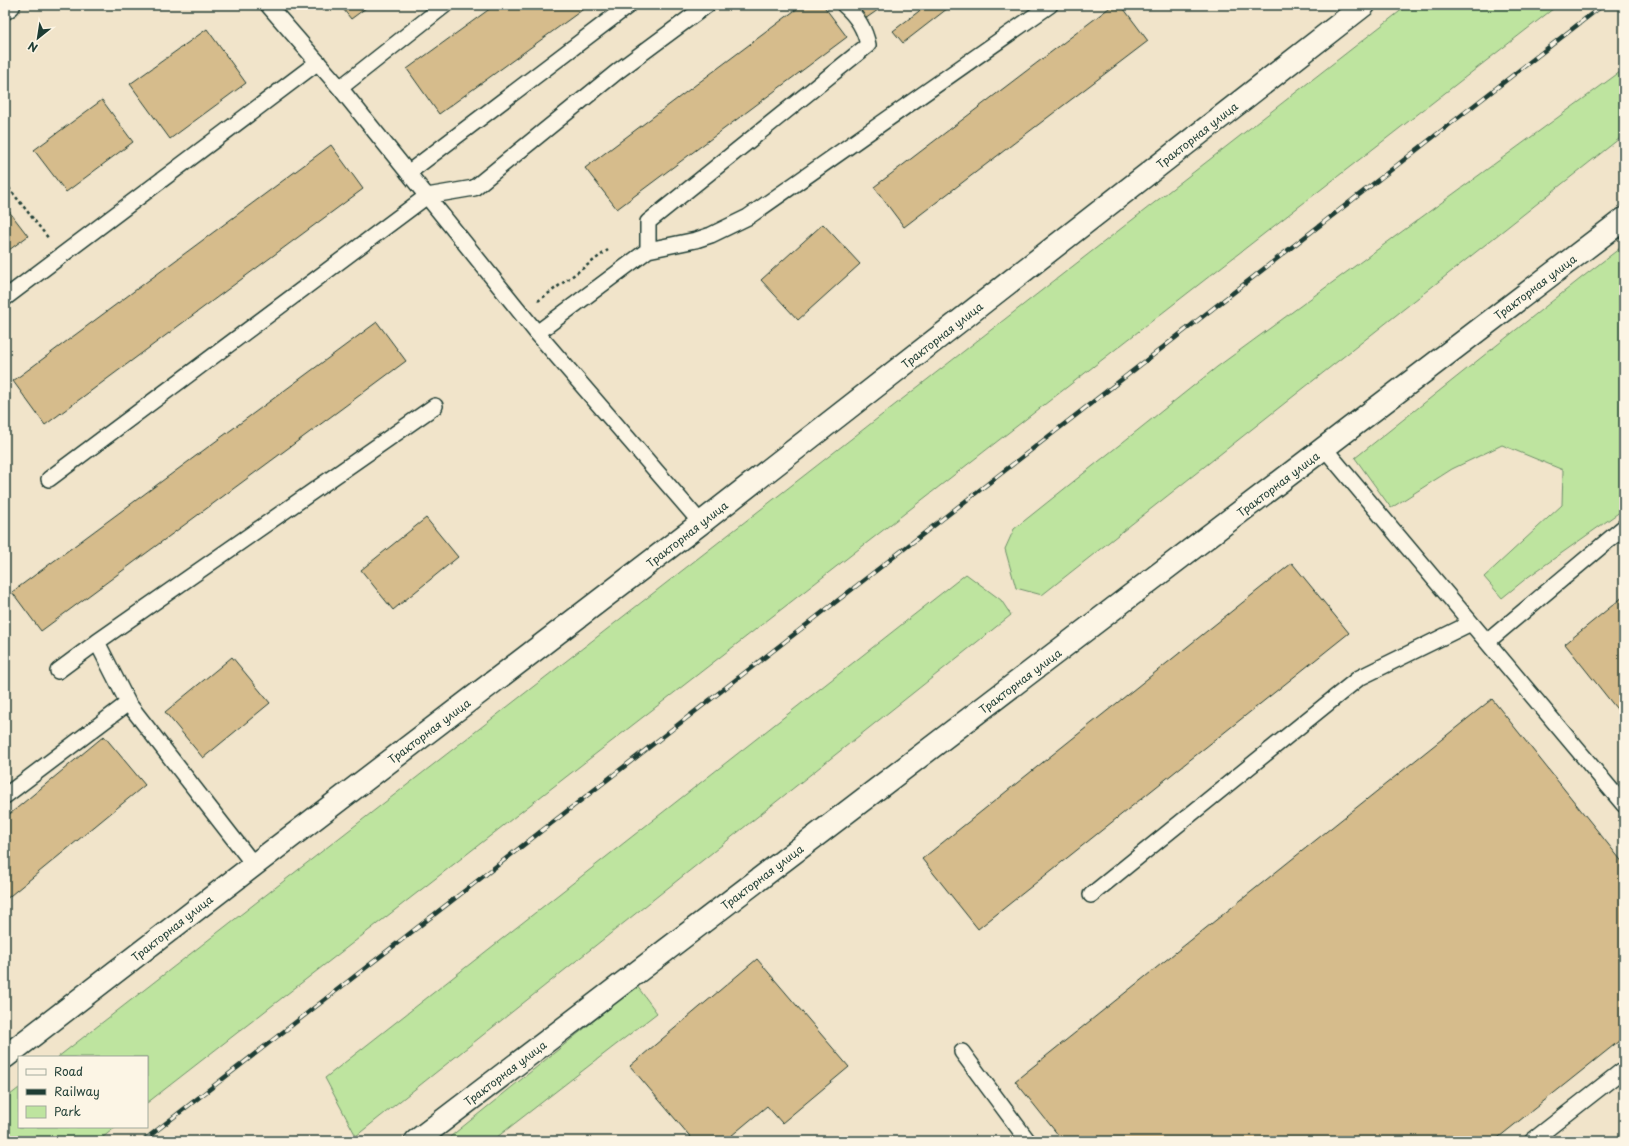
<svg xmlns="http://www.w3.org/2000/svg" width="1629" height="1146" font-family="'Playpen Sans',sans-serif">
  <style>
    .green { fill: #bee49f; stroke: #6e906a }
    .building { fill: #d6bc8c; stroke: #1f3d34 }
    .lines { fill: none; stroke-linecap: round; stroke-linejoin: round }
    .lane-casing { stroke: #1f3d34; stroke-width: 18 }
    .street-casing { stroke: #1f3d34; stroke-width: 25 }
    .secondary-casing { stroke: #1f3d34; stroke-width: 25 }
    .path { stroke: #1f3d34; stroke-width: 2.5; stroke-dasharray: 3 3; stroke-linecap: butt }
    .lane { stroke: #fcf5e5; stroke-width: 15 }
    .street { stroke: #fcf5e5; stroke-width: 22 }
    .secondary { stroke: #fcf5e5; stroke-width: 22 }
    .rail-casing { stroke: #1f3d34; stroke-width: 4.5 }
    .rail { stroke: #fcf5e5; stroke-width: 3; stroke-dasharray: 9; stroke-linecap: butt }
    .labels { text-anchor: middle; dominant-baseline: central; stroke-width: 3.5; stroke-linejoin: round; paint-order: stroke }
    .street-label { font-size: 11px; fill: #1f3d34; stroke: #fcf5e5 }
  </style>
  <rect width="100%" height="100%" fill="#f1e4ca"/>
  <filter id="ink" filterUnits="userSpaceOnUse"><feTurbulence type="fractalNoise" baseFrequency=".025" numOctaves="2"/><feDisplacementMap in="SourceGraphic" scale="8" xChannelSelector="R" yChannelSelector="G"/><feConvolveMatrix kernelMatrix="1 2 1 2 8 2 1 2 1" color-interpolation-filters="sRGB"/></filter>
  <g filter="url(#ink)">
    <path class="green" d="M1408,5H1558L147,1103V1057H58Z
      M1624,69V135L1042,595L1016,588L1005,549L1014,529L1217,367Z
      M1624,245V509L1528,577L1502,598L1484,577L1562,505L1563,470L1502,445L1452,469L1391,508L1355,458L1580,279Z
      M966,574L1001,600L1011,615L356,1136L325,1078Z
      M637,986L657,1013L492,1141H445Z
      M19,1088V1127H116L98,1141H5V1099Z"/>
    <path class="building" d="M319,5H331L323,11Z
      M340,5H370L351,19Z
      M495,5H589L439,114L407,69Z
      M802,5H823L847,37L617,209L585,168Z
      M855,5H885L865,19Z
      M927,5H952L903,43L893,31Z
      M1113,5H1121L1148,41L904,227L874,187Z
      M207,29L246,83L170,139L130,84Z
      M102,100L133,142L66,192L34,150Z
      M331,145L363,189L45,425L13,381Z
      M5,206L28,236L5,253Z
      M823,224L860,264L798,320L761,280Z
      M377,322L406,361L41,631L12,592Z
      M426,518L458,557L393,610L361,570Z
      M1292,563L1349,633L978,929L922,859Z
      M1624,596V718L1565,644Z
      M232,657L270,703L203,758L165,712Z
      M5,666L9,672L5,675Z
      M1492,699L1624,864V1037L1494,1141H1063L1015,1081Z
      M104,736L145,785L5,900V818Z
      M757,959L849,1067L782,1123L767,1106L725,1141H694L630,1066Z"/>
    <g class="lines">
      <g class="lane-casing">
        <path id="lane" d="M268,5L340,88L537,333L701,523
          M340,88L445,5
          M408,173L629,5
          M648,250L696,240L711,235L748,217L1050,5
          M5,298L318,62
          M537,333L648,250V222L868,45C865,30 857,16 844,5
          M1325,449L1624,805
          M49,479L427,196L474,188L618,71L707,5
          M1487,642L1624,527
          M58,671L97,642
          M5,796L128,703
          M254,865L128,703L97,642L435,406
          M1091,895L1359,678L1471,623
          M962,1052L1028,1141
          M1532,1141L1624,1069"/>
      </g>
      <g class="street-casing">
        <path id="street" d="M5,1057L254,865L701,523L1364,5"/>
      </g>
      <g class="secondary-casing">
        <path id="secondary" d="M5,8L9,5
          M416,1141L1624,219"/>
      </g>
      <path class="path" d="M5,183L49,239
        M538,301L608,250"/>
      <use href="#lane" class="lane"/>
      <use href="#street" class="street"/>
      <use href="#secondary" class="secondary"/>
      <g class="rail-casing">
        <path id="rail" d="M143,1141L1603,5"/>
      </g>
      <use href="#rail" class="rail"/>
    </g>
  </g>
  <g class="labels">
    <g class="street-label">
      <text transform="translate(1197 135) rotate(-38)">Тракторная улица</text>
      <text transform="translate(1535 287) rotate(-37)">Тракторная улица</text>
      <text transform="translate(942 335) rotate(-38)">Тракторная улица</text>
      <text transform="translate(1278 484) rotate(-37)">Тракторная улица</text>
      <text transform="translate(687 534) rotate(-38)">Тракторная улица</text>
      <text transform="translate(1020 681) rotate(-37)">Тракторная улица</text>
      <text transform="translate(429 731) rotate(-37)">Тракторная улица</text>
      <text transform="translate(762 877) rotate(-37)">Тракторная улица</text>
      <text transform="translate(172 928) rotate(-38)">Тракторная улица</text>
      <text transform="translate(505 1073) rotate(-37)">Тракторная улица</text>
    </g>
  </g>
  <rect width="1629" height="1146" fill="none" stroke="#fcf5e5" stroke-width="20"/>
  <rect x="10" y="10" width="1609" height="1126" fill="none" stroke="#1f3d34" stroke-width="1.5" filter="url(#ink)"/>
  <rect x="18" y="1056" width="130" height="72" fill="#fcf5e5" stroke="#a4ab9e"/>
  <rect x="26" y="1069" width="20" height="6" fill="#fcf5e5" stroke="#a4ab9e"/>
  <text x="54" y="1076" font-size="12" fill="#1f3d34">Road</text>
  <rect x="26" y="1089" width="20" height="6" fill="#1f3d34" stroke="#a4ab9e"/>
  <text x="54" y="1096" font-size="12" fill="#1f3d34">Railway</text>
  <rect x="26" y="1106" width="20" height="12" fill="#bee49f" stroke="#a4ab9e"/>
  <text x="54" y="1116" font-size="12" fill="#1f3d34">Park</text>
  <g transform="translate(38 38) rotate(210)" stroke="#fcf5e5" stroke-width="3" paint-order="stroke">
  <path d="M0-3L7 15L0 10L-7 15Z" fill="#1f3d34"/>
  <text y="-6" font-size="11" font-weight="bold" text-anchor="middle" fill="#1f3d34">N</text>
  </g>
</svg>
